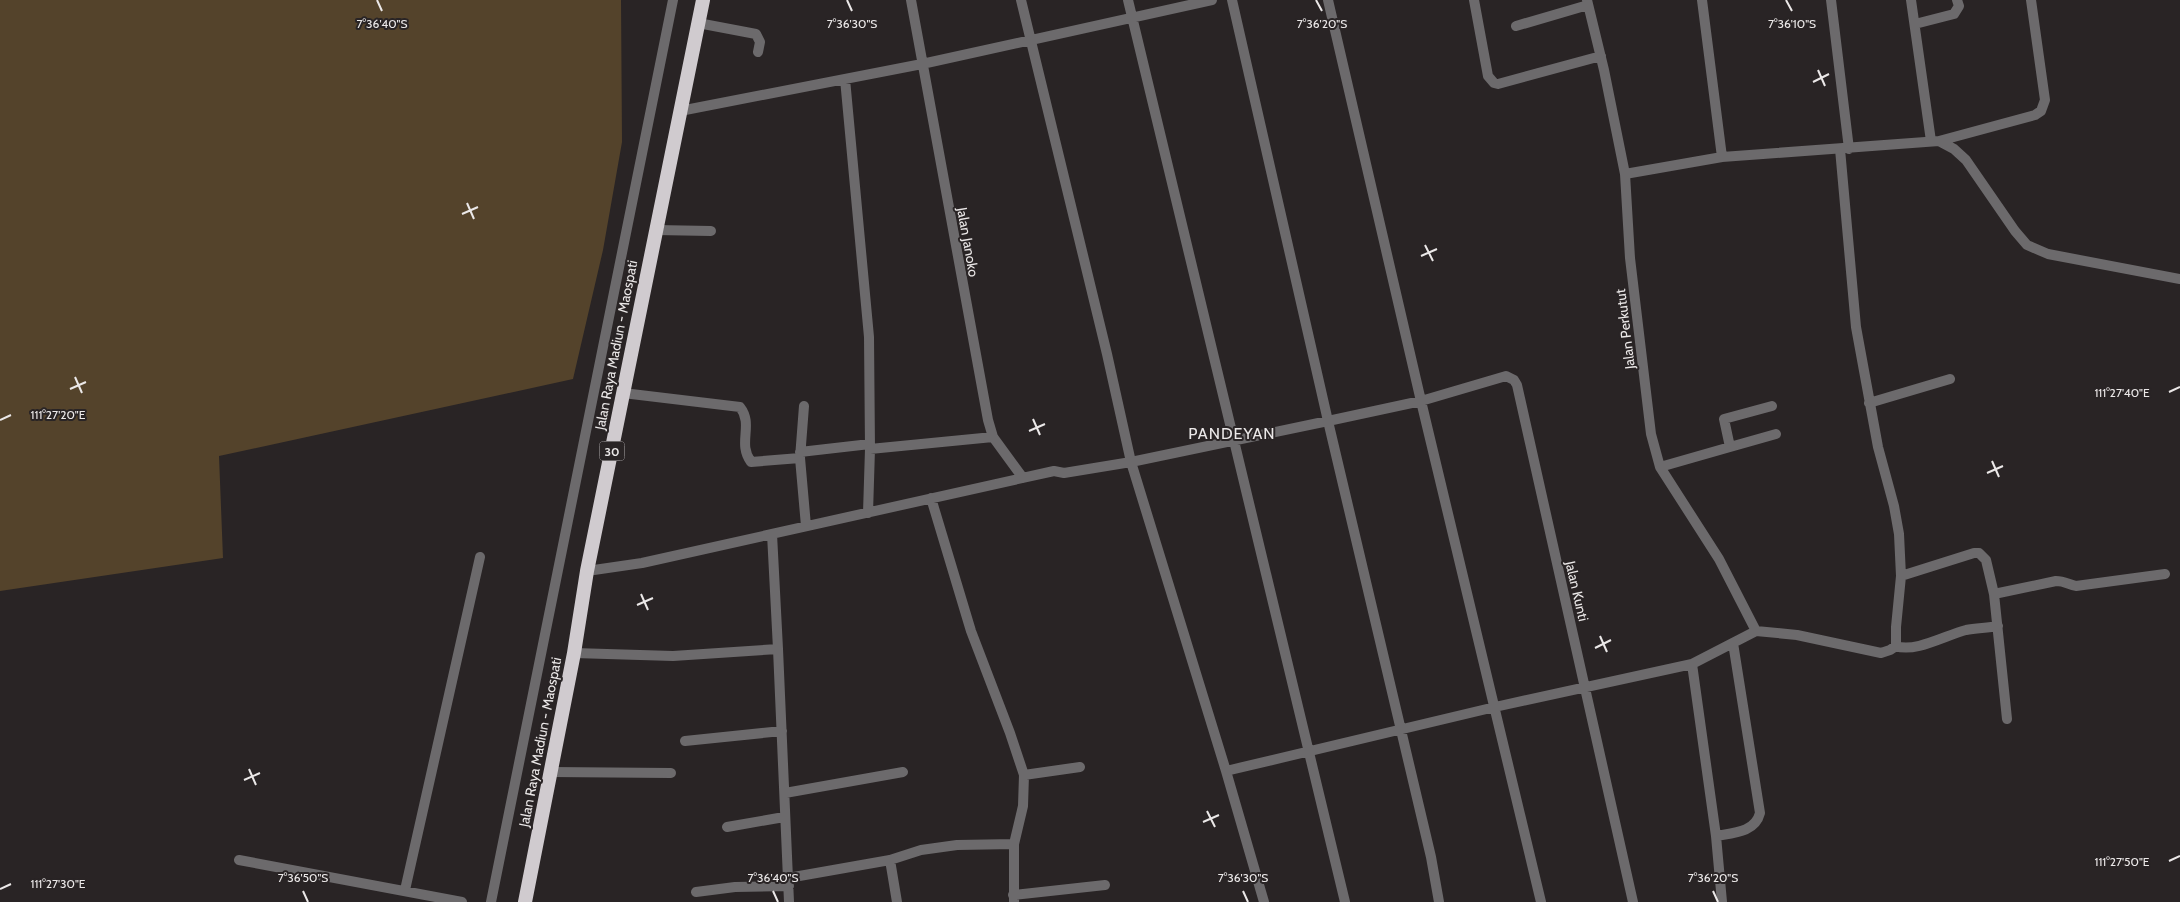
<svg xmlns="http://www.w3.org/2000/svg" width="2180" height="902" font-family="Cabin,sans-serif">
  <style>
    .green { fill: #54432b }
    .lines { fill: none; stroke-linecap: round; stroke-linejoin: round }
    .minor { stroke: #6c6a6c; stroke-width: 10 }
    .highway { stroke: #d0cbcf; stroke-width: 14 }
    .ticks { fill: none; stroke: #ebe8e8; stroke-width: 2 }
    .labels { text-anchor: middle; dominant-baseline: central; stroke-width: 4; stroke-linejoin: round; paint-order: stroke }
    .shield { fill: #292425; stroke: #b1adae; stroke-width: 1 }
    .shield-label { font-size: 12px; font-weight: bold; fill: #ebe8e8 }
    .street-label { font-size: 14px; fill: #ebe8e8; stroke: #292425 }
    .quarter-label { font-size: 16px; letter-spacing: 1px; fill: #ebe8e8; stroke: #292425 }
    .ticks-label { font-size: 12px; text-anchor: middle; fill: #ebe8e8; stroke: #292425; stroke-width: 4; stroke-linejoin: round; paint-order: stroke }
  </style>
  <rect width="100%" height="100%" fill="#292425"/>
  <path class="green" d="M0,0H621L622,142L603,250L573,379L219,456L223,558L0,591Z"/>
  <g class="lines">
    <path class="minor" d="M911,0L988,420L993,437L1023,478
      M1021,0L1107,354L1131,462L1226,771L1264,902
      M1128,0L1345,902
      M1232,0L1328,421L1431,857L1439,902
      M1328,0L1421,401L1541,902
      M1474,0L1488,76L1494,83L1498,84L1601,56
      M1587,0L1604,70L1625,174L1630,258L1651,434L1660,467L1719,559L1756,631
      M1702,0L1722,157
      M1831,0L1849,149
      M1911,0L1931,141
      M698,23L756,34L760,42L758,52
      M1915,24L1954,14L1959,6L1957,0
      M1516,26L1588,5
      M845,79L869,337L870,449L868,513
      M680,111L922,64L1212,0
      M1939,141L2035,115L2041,111L2045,100L2031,0
      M1625,174L1722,157L1939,141L1954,149L1966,160L2015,231L2027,245L2048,254L2180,279
      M656,230L711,231
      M623,393L740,407C754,425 737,443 751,462L800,458L804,406
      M1869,403L1950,379
      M1772,406L1724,419L1730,447L1776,434
      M870,449L993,437
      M800,452L870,444
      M800,458L806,526
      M1660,467L1730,447
      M931,498L971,631L1010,733L1024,775L1023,806L1014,844V902
      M772,534L778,649
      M587,571L642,563L1054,471L1064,473L1131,462L1328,421L1421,401L1506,376L1514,380L1517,385L1633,902
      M1901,576L1974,553H1979L1986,560L1994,594L2007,719
      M1994,594L2056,581C2064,581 2068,584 2076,586L2165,574
      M1896,646C1915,653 1946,635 1966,630C1976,628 1987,628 1998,626
      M574,653L673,656L778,649L789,902
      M1692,664L1716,836L1722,902
      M685,741L782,731
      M1226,771L1495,707L1692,664L1756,631L1797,635L1881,653L1890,650L1896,646V627L1901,576L1899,534L1894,506L1878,447L1856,327L1840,149
      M551,772L671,773
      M1024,775L1080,767
      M785,793L903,772
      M727,827L784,817
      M1716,836C1732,833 1755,833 1760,813L1733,643
      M239,860L462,902
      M890,860L897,902
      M788,878L890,860L921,850L957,845L1014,844
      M405,890L480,557
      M696,892L735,887L789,886
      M1013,895L1105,885
      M491,902C553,602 613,301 673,0"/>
    <path class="highway" d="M525,902L574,653L587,571L703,0"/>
  </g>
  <path class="ticks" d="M377,0L382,11M847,0L852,11M1316,0L1322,11M1786,0L1792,11M1818,70L1825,86M1813,82L1829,74M467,203L474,219M462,214L478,207M1425,245L1433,261M1421,256L1437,249M75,377L82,393M70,389L86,382M2169,392L2180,387M1033,419L1040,435M0,420L11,415M1029,431L1045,424M1992,461L1999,477M1987,473L2003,466M641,594L648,610M637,605L653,598M1600,636L1607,652M1595,648L1611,640M249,769L256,785M244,780L260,773M1207,811L1215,827M1203,822L1219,815M2169,861L2180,856M0,889L11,884M303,891L308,902M773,891L778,902M1243,891L1248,902M1713,891L1718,902"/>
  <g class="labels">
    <rect class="shield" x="599.5" y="441.5" width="25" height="19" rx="4"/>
    <g class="shield-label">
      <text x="612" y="451">30</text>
    </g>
    <g class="street-label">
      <text transform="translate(968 242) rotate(80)">Jalan Janoko</text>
      <text transform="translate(1625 329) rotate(-97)">Jalan Perkutut</text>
      <text transform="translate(616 345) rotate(-79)">Jalan Raya Madiun - Maospati</text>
      <text transform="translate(1577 591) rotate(77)">Jalan Kunti</text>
      <text transform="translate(540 742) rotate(-79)">Jalan Raya Madiun - Maospati</text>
    </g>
    <g class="quarter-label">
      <text x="1232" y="433">PANDEYAN</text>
    </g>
  </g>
  <g class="ticks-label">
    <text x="382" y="28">7°36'40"S</text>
    <text x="852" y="28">7°36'30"S</text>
    <text x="1322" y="28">7°36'20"S</text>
    <text x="1792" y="28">7°36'10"S</text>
    <text x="2122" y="397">111°27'40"E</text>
    <text x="58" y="419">111°27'20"E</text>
    <text x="2122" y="866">111°27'50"E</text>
    <text x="303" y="882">7°36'50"S</text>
    <text x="773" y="882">7°36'40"S</text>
    <text x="1243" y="882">7°36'30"S</text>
    <text x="1713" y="882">7°36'20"S</text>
    <text x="58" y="888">111°27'30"E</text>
  </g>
</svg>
